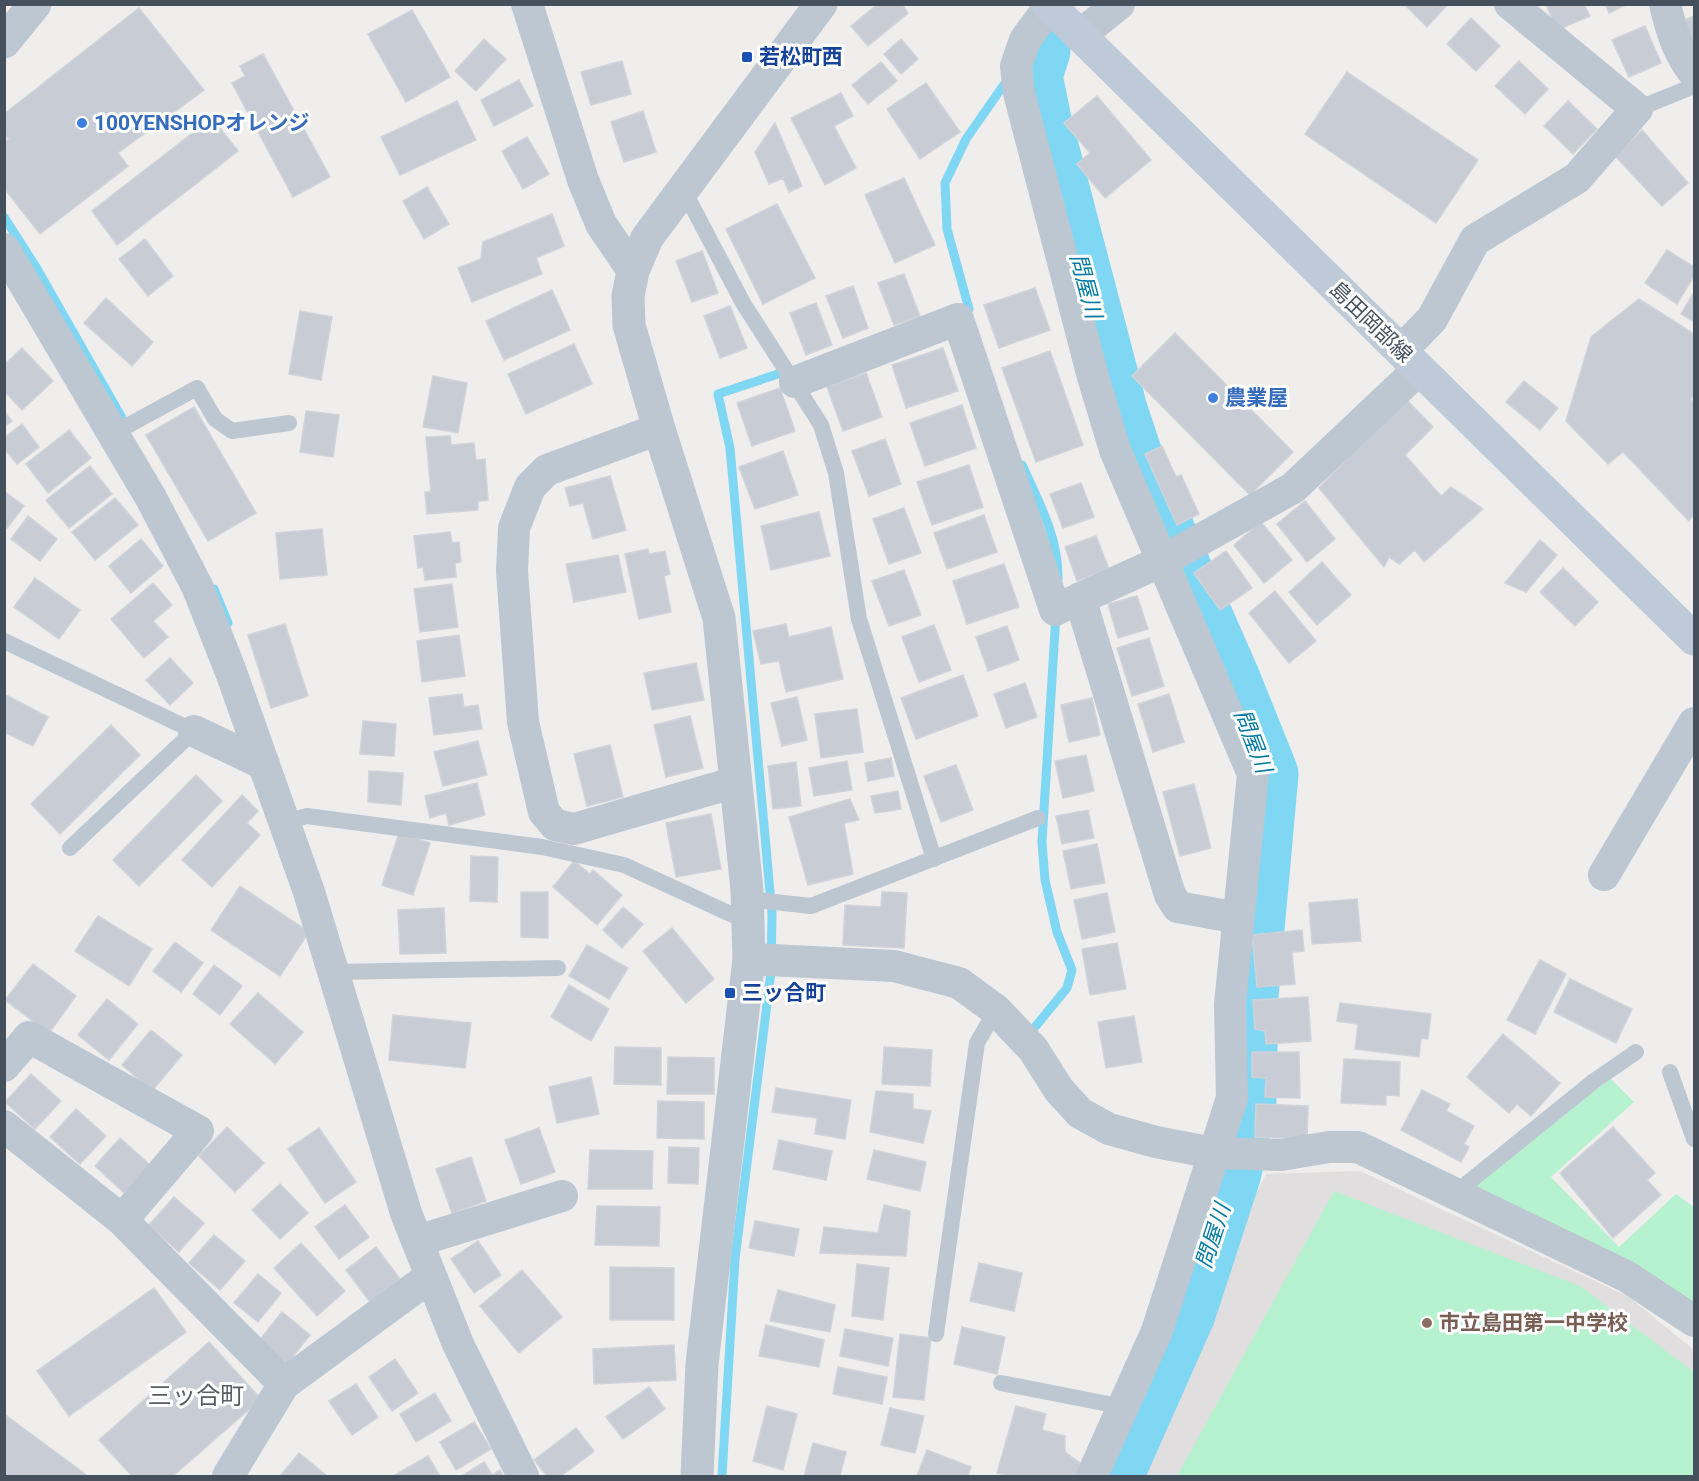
<svg xmlns="http://www.w3.org/2000/svg" width="1699" height="1481" font-family="Roboto,'Noto Sans JP',sans-serif">
  <style>
    .education { fill: #e1dedf }
    .green { fill: #b7f2d0 }
    .lines { fill: none; stroke-linecap: round; stroke-linejoin: round }
    .stream { stroke: #80d7f3; stroke-width: 9 }
    .river { stroke: #80d7f3; stroke-width: 57 }
    .building { fill: #c8ccd4; stroke: #d0d3d9; stroke-width: 1.5 }
    .service { stroke: #bcc7d1; stroke-width: 16 }
    .minor { stroke: #bcc7d1; stroke-width: 32 }
    .tertiary { stroke: #bcc7d1; stroke-width: 33 }
    .secondary { stroke: #becad8; stroke-width: 33 }
    .transit-dot { fill: #1a4fb4; stroke: #fff; stroke-width: 2 }
    .shop-dot { fill: #3f7fe0; stroke: #fff; stroke-width: 2 }
    .education-dot { fill: #8d6e63; stroke: #fff; stroke-width: 2 }
    .labels { text-anchor: middle; dominant-baseline: central; stroke-width: 6; stroke-linejoin: round; paint-order: stroke }
    .transit-label { font-size: 21px; font-weight: bold; fill: #164399; stroke: #fff; text-anchor: start }
    .shop-label { font-size: 21px; font-weight: bold; fill: #366cbe; stroke: #fff; text-anchor: start }
    .street-label { font-size: 21px; fill: #44505c; stroke: #fff }
    .education-label { font-size: 21px; font-weight: bold; fill: #785e54; stroke: #fff; text-anchor: start }
    .water-label { font-size: 22px; font-style: italic; fill: #037ba2; stroke: #fff }
    .quarter-label { font-size: 24px; fill: #595d63; stroke: #fff }
  </style>
  <rect width="100%" height="100%" fill="#f0eded"/>
  <path class="education" d="M1360,1171L1629,1297L1694,1350V1476H1116L1266,1174Z"/>
  <path class="green" d="M1607,1075L1634,1102L1551,1177L1619,1247L1676,1194L1694,1207V1312L1483,1197L1475,1184Z
    M1334,1191L1580,1286L1694,1372V1476H1177Z"/>
  <g class="lines">
    <path class="stream" d="M1028,64L1042,51
      M4,217L36,267L122,418
      M959,312L969,309L947,229L945,183L966,139L1003,86L1011,79
      M1022,465C1039,502 1059,538 1058,580
      M214,589L228,623
      M1035,1027L1067,988L1072,970L1057,932L1045,880L1042,842L1056,614
      M722,1476L735,1259L771,972L772,914L730,448L718,394L790,370"/>
    <path class="river" d="M1042,51L1034,76L1043,120L1119,410L1136,461L1231,677L1270,774L1250,996L1248,1100L1233,1173L1187,1314L1115,1476"/>
  </g>
  <path class="building" d="M878,4H902L908,13L868,46L851,26Z
    M1404,4H1448L1427,27Z
    M1546,4H1584L1590,16L1557,30Z
    M1605,4H1628L1609,13Z
    M139,8L204,90L118,153L128,166L40,234L4,188V143L9,139L4,133V114Z
    M412,10L450,77L406,102L368,34Z
    M1694,16V56L1679,22Z
    M1471,18L1500,46L1476,71L1447,44Z
    M1645,26L1661,63L1629,77L1612,40Z
    M484,39L506,59L476,91L455,71Z
    M901,39L918,59L901,74L884,54Z
    M263,54L330,177L293,197L232,83L245,76L240,66Z
    M622,61L631,94L591,105L581,72Z
    M1519,61L1548,89L1525,114L1495,86Z
    M881,62L897,81L868,104L852,85Z
    M1347,72L1478,160L1436,223L1305,134Z
    M519,80L533,106L494,126L481,100Z
    M926,83L960,132L920,159L887,109Z
    M841,93L853,116L834,126L856,168L825,185L791,118Z
    M1097,96L1151,160L1105,198L1077,164L1090,153L1064,123Z
    M457,101L476,140L400,175L381,137Z
    M1568,101L1597,129L1573,154L1544,126Z
    M643,111L656,152L624,162L611,122Z
    M212,118L238,151L117,245L92,211Z
    M775,123L802,186L789,192L783,178L769,184L755,152Z
    M1642,130L1688,183L1662,206L1615,156Z
    M527,137L549,174L523,189L502,151Z
    M904,178L935,245L895,263L865,195Z
    M427,187L449,224L424,239L403,201Z
    M777,204L815,278L763,304L726,229Z
    M552,214L564,246L536,258L542,274L472,302L458,268L481,259L483,242Z
    M145,239L173,276L148,296L119,259Z
    M1667,250L1694,267V276L1677,304L1645,283Z
    M702,251L718,293L692,302L676,261Z
    M904,274L920,316L894,325L878,283Z
    M853,286L868,328L843,338L826,296Z
    M1035,288L1050,330L999,348L984,305Z
    M552,290L570,330L504,360L486,321Z
    M1694,292V322L1681,314Z
    M106,298L153,342L132,366L84,323Z
    M1639,299L1694,334V395L1691,399L1694,404V514L1689,521L1623,452L1608,464L1566,421L1591,337Z
    M816,303L832,345L806,355L790,313Z
    M730,306L747,348L720,358L704,316Z
    M300,311L332,317L321,380L289,374Z
    M1175,333L1293,452L1250,495L1132,376Z
    M574,344L592,384L526,414L508,374Z
    M22,348L53,381L22,410L4,391V365Z
    M943,348L958,391L906,408L892,365Z
    M1050,351L1083,445L1036,462L1002,368Z
    M866,373L882,417L843,431L827,387Z
    M433,376L467,383L458,433L423,427Z
    M1524,381L1558,408L1540,430L1506,402Z
    M780,388L795,431L752,446L737,403Z
    M1405,398L1433,427L1405,455L1441,496L1451,487L1483,509L1424,562L1415,550L1399,564L1389,557L1384,567L1319,488Z
    M962,405L976,448L925,466L910,423Z
    M194,407L256,513L208,541L146,435Z
    M4,411L12,421L4,427Z
    M306,411L339,415L333,457L300,452Z
    M22,424L39,447L17,464L4,448V438Z
    M69,430L91,458L48,493L26,464Z
    M450,436L451,445L474,443L476,460L485,459L488,500L478,501V510L427,514L425,492H431L426,437Z
    M885,439L901,484L869,496L852,451Z
    M1162,446L1176,477L1181,475L1199,514L1177,525L1145,454Z
    M783,451L798,495L755,509L739,467Z
    M969,465L983,507L932,525L917,482Z
    M90,466L112,494L69,528L46,500Z
    M610,476L626,530L593,539L583,503L570,506L565,488Z
    M1081,483L1094,517L1063,528L1050,494Z
    M4,491L24,506L7,528L4,526Z
    M115,498L138,525L95,560L72,532Z
    M1305,501L1335,539L1307,562L1277,524Z
    M904,508L921,553L889,564L873,519Z
    M819,512L830,556L771,570L761,526Z
    M984,515L997,552L947,569L934,533Z
    M28,516L57,539L40,561L11,539Z
    M1261,522L1292,560L1264,583L1234,545Z
    M322,529L327,575L280,579L276,533Z
    M450,532L452,543L459,542L461,562L455,563L456,577L425,580L423,567L418,568L414,536Z
    M1096,536L1109,569L1077,581L1065,547Z
    M141,539L163,566L131,593L109,566Z
    M1540,540L1557,555L1526,592L1505,583Z
    M648,549L649,554L665,551L670,574L664,576L671,612L639,619L625,554Z
    M1226,551L1252,588L1220,610L1194,573Z
    M618,555L626,592L574,602L566,564Z
    M1322,562L1351,595L1317,625L1289,592Z
    M1004,564L1019,607L967,624L953,581Z
    M1563,568L1598,602L1575,626L1540,592Z
    M904,570L921,615L889,626L872,581Z
    M35,578L80,610L59,639L14,607Z
    M153,583L172,605L153,621L168,637L144,658L111,619Z
    M452,584L458,627L420,632L414,589Z
    M1275,591L1316,641L1289,663L1249,613Z
    M1137,596L1148,629L1118,638L1108,604Z
    M285,624L308,696L271,708L248,635Z
    M786,624L789,637L831,627L843,679L786,692L779,661L761,664L753,631Z
    M934,625L951,670L919,682L902,637Z
    M1007,626L1019,660L988,671L976,637Z
    M459,635L465,676L422,682L417,641Z
    M1149,638L1164,686L1132,696L1117,648Z
    M170,658L193,683L170,705L146,680Z
    M696,663L704,700L652,710L644,673Z
    M963,675L978,716L916,739L901,698Z
    M1025,683L1037,717L1006,728L994,694Z
    M4,694L48,717L33,746L4,732Z
    M462,694L464,707L478,705L482,729L434,735L429,698Z
    M1169,694L1184,742L1153,752L1138,704Z
    M797,697L807,740L782,746L771,703Z
    M1092,698L1100,735L1069,742L1061,705Z
    M857,709L863,752L821,758L815,714Z
    M690,716L703,768L666,777L654,725Z
    M363,721L396,724L394,756L360,754Z
    M111,725L140,755L60,834L31,804Z
    M478,741L487,775L443,786L434,752Z
    M610,745L623,797L587,806L574,754Z
    M1086,755L1094,791L1063,798L1055,761Z
    M891,758L894,776L868,781L865,763Z
    M847,761L852,790L814,796L809,768Z
    M796,762L801,806L773,809L768,766Z
    M956,765L973,810L941,822L924,776Z
    M369,771L403,773L401,805L368,802Z
    M196,775L222,801L139,886L113,860Z
    M477,783L485,815L449,825L446,813L430,818L425,796Z
    M1194,784L1211,848L1180,856L1163,792Z
    M898,791L901,809L875,813L871,796Z
    M242,795L258,811L247,823L260,835L212,887L182,860Z
    M850,799L859,820L844,823L853,874L808,885L789,817Z
    M1088,810L1094,838L1062,844L1056,816Z
    M711,814L721,869L676,877L666,823Z
    M399,833L430,843L413,895L382,885Z
    M1097,844L1105,883L1071,889L1063,851Z
    M471,856L498,857L497,902L470,901Z
    M574,861L590,874L593,870L622,895L597,925L553,887Z
    M240,886L309,932L280,976L211,930Z
    M521,892H548V938L521,937Z
    M882,892L907,893L904,948L843,945L845,905L881,907Z
    M1107,893L1115,932L1082,939L1074,900Z
    M1357,899L1361,941L1312,944L1309,903Z
    M623,907L643,924L622,948L603,930Z
    M444,908L446,953L400,954L398,910Z
    M98,916L152,949L129,986L75,951Z
    M672,928L714,979L686,1003L643,951Z
    M1302,930L1304,951L1292,952L1295,984L1257,987L1252,935Z
    M175,942L203,963L181,992L153,971Z
    M1117,943L1126,989L1090,995L1082,949Z
    M587,945L628,968L609,999L569,976Z
    M1540,960L1566,974L1535,1034L1507,1020Z
    M33,964L76,996L49,1033L5,1000Z
    M214,965L242,986L220,1015L193,994Z
    M1570,979L1632,1009L1616,1043L1554,1012Z
    M569,985L609,1009L591,1041L551,1017Z
    M258,993L303,1032L275,1064L230,1024Z
    M1308,997L1311,1041L1266,1044L1265,1031L1255,1029L1253,1000Z
    M107,999L138,1024L109,1060L78,1035Z
    M1340,1003L1431,1014L1428,1039L1421,1038L1419,1057L1355,1049L1358,1024L1337,1021Z
    M393,1015L471,1023L465,1068L389,1060Z
    M1134,1016L1142,1062L1106,1068L1098,1022Z
    M151,1030L182,1055L152,1091L122,1065Z
    M1503,1034L1560,1083L1531,1116L1517,1104L1509,1113L1467,1077Z
    M615,1047L661,1048V1085L614,1084Z
    M884,1047L932,1050L930,1086L882,1084Z
    M1252,1052H1299L1300,1098L1265,1097L1266,1078L1252,1077Z
    M668,1057L714,1058V1094H667Z
    M1344,1059L1400,1062L1399,1096L1386,1095V1105L1341,1103Z
    M31,1074L61,1101L35,1129L5,1102Z
    M591,1077L599,1114L557,1123L549,1087Z
    M776,1088L851,1100L845,1139L815,1134L817,1118L772,1112Z
    M1422,1090L1450,1104L1446,1111L1474,1126L1464,1144L1469,1147L1461,1162L1401,1130Z
    M876,1091L913,1094V1109L931,1111L923,1143L870,1132Z
    M658,1101L704,1102V1139L657,1138Z
    M1256,1104L1308,1106L1307,1139L1255,1137Z
    M76,1109L106,1136L80,1164L50,1137Z
    M227,1127L264,1163L235,1192L199,1156Z
    M1613,1127L1655,1173L1647,1180L1661,1195L1613,1238L1560,1173Z
    M319,1128L356,1182L325,1203L288,1149Z
    M539,1128L555,1172L521,1184L505,1140Z
    M120,1138L150,1165L124,1193L95,1166Z
    M779,1140L832,1151L826,1180L773,1169Z
    M669,1147L699,1148L698,1184L668,1183Z
    M590,1150L653,1151L652,1189H588Z
    M874,1150L926,1162L920,1191L867,1179Z
    M471,1157L486,1201L452,1213L436,1169Z
    M280,1184L308,1213L280,1239L252,1210Z
    M174,1197L204,1223L179,1252L149,1225Z
    M345,1205L369,1237L339,1259L315,1227Z
    M884,1205L910,1211L906,1256L820,1253L824,1227L878,1233Z
    M597,1206L660,1207L659,1246L595,1245Z
    M755,1221L799,1229L794,1256L749,1248Z
    M214,1235L245,1261L220,1290L189,1263Z
    M478,1241L501,1275L474,1293L451,1259Z
    M301,1243L345,1291L317,1316L274,1268Z
    M376,1247L400,1279L370,1302L346,1270Z
    M979,1263L1022,1273L1014,1311L970,1301Z
    M857,1264L889,1268L883,1320L852,1316Z
    M610,1267L674,1268V1320H610Z
    M522,1270L562,1317L519,1353L480,1306Z
    M258,1274L281,1293L258,1322L234,1303Z
    M154,1288L186,1332L69,1416L37,1371Z
    M778,1290L835,1305L830,1332L770,1321Z
    M282,1312L310,1335L287,1364L259,1341Z
    M766,1325L824,1340L819,1367L759,1356Z
    M962,1327L1005,1337L997,1374L954,1364Z
    M845,1329L893,1338L888,1366L840,1356Z
    M900,1334L931,1338L924,1400L893,1397Z
    M209,1342L261,1399L173,1476H132L99,1440Z
    M674,1345L676,1380L594,1384L593,1349Z
    M395,1359L418,1393L392,1411L369,1377Z
    M838,1367L887,1377L882,1404L833,1394Z
    M356,1384L378,1417L352,1435L329,1401Z
    M649,1387L665,1409L623,1439L606,1417Z
    M435,1393L451,1421L416,1442L400,1414Z
    M767,1406L797,1414L783,1470L753,1461Z
    M1016,1406L1046,1414L1042,1430L1065,1436V1452L1080,1463L1076,1476H1008L997,1473Z
    M890,1408L924,1416L915,1453L881,1445Z
    M4,1414L88,1476H4Z
    M474,1422L491,1449L456,1470L440,1442Z
    M576,1428L594,1451L561,1476H547L534,1460Z
    M813,1443L846,1452L840,1476H804Z
    M927,1450L971,1467L968,1476H917Z
    M299,1453L327,1476H280Z
    M428,1456L440,1476H393Z
    M484,1462L492,1475L500,1470L503,1476H462Z"/>
  <g class="lines">
    <path class="service" d="M1637,109L1694,86
      M683,189L743,303L821,425L836,473L859,619L934,859
      M114,433L197,388L215,419L232,431L289,423
      M4,641L194,731L70,848
      M284,822L307,816L542,847L624,865L748,922
      M747,899L811,906L1038,818
      M333,972L558,968
      M1670,1072L1694,1139
      M1454,1194L1594,1081L1636,1052
      M936,1334L977,1043L996,1010
      M1001,1383L1124,1407"/>
    <path class="minor" d="M527,4L583,180L601,224L633,271
      M1665,4C1671,30 1678,53 1694,73
      M1050,6L1025,40L1016,66L1019,93L1093,377L1115,450L1253,774L1230,1004L1232,1098L1157,1331L1092,1476
      M1079,36L1119,4
      M4,249L151,498L197,586L231,672L309,892L406,1213L458,1344L523,1476
      M1401,351L1432,319L1475,240L1577,178L1637,109L1510,4
      M795,382L958,319L1055,610L1162,561L1293,488L1419,369
      M659,429L547,470L530,487L514,528L512,571L523,722L544,812L555,825L574,829L736,782
      M1080,598L1170,895L1178,907L1238,918
      M194,731L264,764
      M1604,875L1694,723
      M749,959L894,966L959,983L996,1010L1033,1049L1059,1090L1080,1113L1109,1129L1156,1142L1214,1153L1281,1155L1329,1147H1358L1626,1276L1694,1321
      M4,1066L29,1037L198,1131L122,1220
      M4,1126L122,1220L284,1384
      M417,1241L562,1196
      M228,1476L284,1384L431,1276"/>
    <path class="tertiary" d="M4,42L35,4
      M697,1476L702,1364L749,959L747,890L719,618L659,429L629,325L628,296L633,271L647,238L821,4"/>
    <path class="secondary" d="M1048,4L1694,639"/>
  </g>
  <g class="transit-dot">
    <rect x="741" y="51" width="12" height="12" rx="3"/>
    <rect x="724" y="987" width="12" height="12" rx="3"/>
  </g>
  <g class="shop-dot">
    <circle cx="82" cy="123" r="6"/>
    <circle cx="1213" cy="398" r="6"/>
  </g>
  <circle class="education-dot" cx="1427" cy="1323" r="6"/>
  <g class="labels">
    <g class="transit-label">
      <text x="759" y="57">若松町西</text>
      <text x="742" y="993">三ッ合町</text>
    </g>
    <g class="shop-label">
      <text x="94" y="123">100YENSHOPオレンジ</text>
      <text x="1225" y="398">農業屋</text>
    </g>
    <g class="street-label">
      <text transform="translate(1371 322) rotate(44)">島田岡部線</text>
    </g>
    <g class="education-label">
      <text x="1439" y="1323">市立島田第一中学校</text>
    </g>
    <g class="water-label">
      <text transform="translate(1086 286) rotate(75)">問屋川</text>
      <text transform="translate(1253 741) rotate(69)">問屋川</text>
      <text transform="translate(1213 1236) rotate(-72)">問屋川</text>
    </g>
    <g class="quarter-label">
      <text x="196" y="1396">三ッ合町</text>
    </g>
  </g>
  <rect width="1699" height="1481" fill="none" stroke="#44505c" stroke-width="12"/>
</svg>
